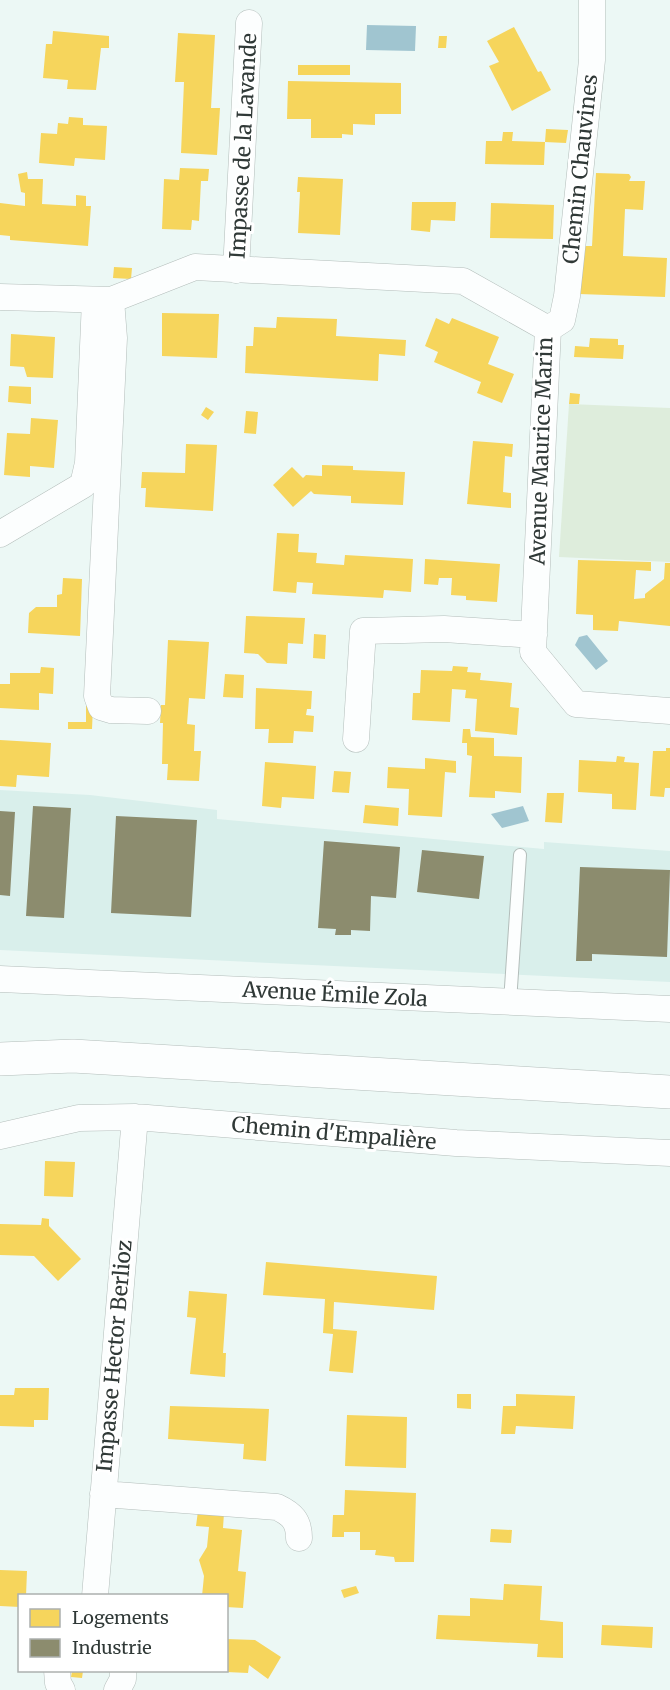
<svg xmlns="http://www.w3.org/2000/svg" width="670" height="1690" font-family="Merriweather,serif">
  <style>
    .built { fill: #d9efeb }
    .green { fill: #deeddc }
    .water { fill: #a0c5d0 }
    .homes { fill: #f6d55c }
    .industry { fill: #8c8c6e }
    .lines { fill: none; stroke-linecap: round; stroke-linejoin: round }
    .lane-casing { stroke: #b3bdba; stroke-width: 14 }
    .street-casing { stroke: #b3bdba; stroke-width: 27 }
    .secondary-casing { stroke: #b3bdba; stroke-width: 34 }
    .lane { stroke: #fcfefe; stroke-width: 12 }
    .street { stroke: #fcfefe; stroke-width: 26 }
    .secondary { stroke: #fcfefe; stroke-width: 33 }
    .labels { text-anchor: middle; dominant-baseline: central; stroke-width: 6; stroke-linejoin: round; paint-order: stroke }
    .street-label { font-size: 21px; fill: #303937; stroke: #fff }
  </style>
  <rect width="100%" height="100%" fill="#ecf8f5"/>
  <path class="built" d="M0,790L90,795L217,810V819L544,849V842L670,851V982L0,950Z"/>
  <path class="green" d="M569,404L670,408V562L559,557Z"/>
  <path class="water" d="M367,25L416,26L415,51L366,50Z
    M587,635L608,661L596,670L575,645L579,637Z
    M523,806L529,821L502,828L491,814Z"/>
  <path class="homes" d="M514,27L538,72L541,71L551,90L512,111L489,66L499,62L487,41Z
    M53,31L109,36V48H101L96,90L67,89L68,80L43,78L46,44H52Z
    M178,33L215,35L211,108H220L217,155L181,153L184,82H175Z
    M439,36H447L446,48H438Z
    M298,65H350V75H298Z
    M288,81L401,83V114H375V125L353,124V135L342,134V138H311V119H287Z
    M69,117L83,118V125L107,126L105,160L75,158L74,166L39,163L41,133L57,134L58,123L68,124Z
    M546,129L568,130L566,143L545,142L544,165L485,164L486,141H502L503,132H513L512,141L545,142Z
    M180,168L209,169L208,181H201L199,221L192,220L191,230L162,229L164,179L179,180Z
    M27,172L28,179H43L42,204L76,206V195L86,196V206H91L88,246L10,240V236L0,235V203L25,206V193L21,192L18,174Z
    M596,173L629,174L631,177L629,181H645L643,210L625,209L623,256L667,258L665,297L579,294L583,246H592Z
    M298,177L343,179L340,235L298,233L300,192H297Z
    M412,202H456L455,221L431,220L430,232L411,230Z
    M491,203L554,205L553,239L490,238Z
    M114,267L132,268L131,279L113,278Z
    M162,313L219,314L217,358L162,356Z
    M277,317L337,319L336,336L406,340L405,356L379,354L378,381L245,373L246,346H253L254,327L276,328Z
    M436,318L449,324L452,318L499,337L488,364L514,374L502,403L477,393L481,382L434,362L438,352L425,346Z
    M11,334L55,337L53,378L27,377L24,367L10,366Z
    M590,338L618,339V345H624L623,359L574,357L575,346L589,347Z
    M9,386L31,387V404L8,402Z
    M570,393L580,394L579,404H569Z
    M206,407L214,412L208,420L201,415Z
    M246,411L258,412L256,434L244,433Z
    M31,418L58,420L54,468L30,466V477L4,475L7,433L30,434Z
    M473,441L513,444L512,457L505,456L503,492L511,493V508L467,504Z
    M186,444L217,445L213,511L145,507L146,488H141L142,472L185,473Z
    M322,465L353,466V470L405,472L403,505L351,503V496L314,494L311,491L293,507L273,485L292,467L303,478L306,475L322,476Z
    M277,533L299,534L298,552L317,553L316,563L344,565L345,555L413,559L411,592L384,590L383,598L312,594L313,583L297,582L296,593L273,591Z
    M425,559L500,564L497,602L466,600V596L451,595L452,578H439L438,585L424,584Z
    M578,560L651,562V571L636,570L634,599L645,598V594L664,579L665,563H670V626L619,621L618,631L593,630V615L576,614Z
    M63,578L82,579L80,636L28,633L29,613L36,607H57V595L62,594Z
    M246,616L305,618L303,644L288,643L287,664L267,663L258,654L244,653Z
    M314,634L326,635L325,659L313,658Z
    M168,640L209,642L205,699L189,698L187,724L195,725L194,751H201L199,781L167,780L168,764H162L163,723H160L161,705H165Z
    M453,666L468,667L467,672L481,673L480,680L512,683L510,707L519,708L517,735L475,731L477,699L465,698L466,690L452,689L450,722L412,720L413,693H420L421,670L452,671Z
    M41,667L54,668L53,694L39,693V710L0,708V684H10V673H40Z
    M225,674L244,675L243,698L223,697Z
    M256,688L312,691L311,709H307L306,715L314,716L313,732L294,731L293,743H268L269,729H255Z
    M86,706H93L92,729H68V722H86Z
    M463,729H470L471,737L494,738V756L522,757L521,793L495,791V798L469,797L472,756L467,755V743H462Z
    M0,740L51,743L49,777L17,775L16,787L0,786Z
    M666,748H670V788H665L664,797L650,796L653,751H666Z
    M617,756L625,757L624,762L639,763L636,810L612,809V794L578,792L579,760L616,762Z
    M425,758L456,761V773L445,772L442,817L408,815L409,789L387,788L388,767L425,769Z
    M265,762L316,766L314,799L282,797L281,808L262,806Z
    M334,771L351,772L349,793L332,792Z
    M547,793H564L562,823L545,822Z
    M365,805L399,808L398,826L363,823Z
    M45,1161L75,1162L73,1197L44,1196Z
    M42,1218L49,1219V1226L81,1259L58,1281L34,1256L0,1255V1224L41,1225Z
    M266,1262L437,1276L434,1310L334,1302L333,1329L357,1331L353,1373L329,1371L333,1334L323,1333L325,1299L263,1295Z
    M189,1291L227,1294L223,1353H226L225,1377L190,1374L196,1318L187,1317Z
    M15,1388H49L48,1420H34V1427L0,1426V1395H14Z
    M457,1394H471V1409L457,1408Z
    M516,1394L575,1396L573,1429L516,1426L515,1434H501L503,1406H516Z
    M170,1406L269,1409L266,1461L243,1459L244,1444L168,1439Z
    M347,1415L407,1417L406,1468L345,1466Z
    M345,1490L416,1493L414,1562H395L394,1557L375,1555L376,1550H360V1532H344V1537H332L333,1515H344Z
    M198,1511L224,1513L223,1528L242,1530L238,1571L246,1572L243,1608L226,1607V1596H202L204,1576L199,1560L207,1547L209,1527L196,1526Z
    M491,1529L512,1530L511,1543L490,1542Z
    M0,1570L27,1571L26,1596H20V1607L0,1606Z
    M504,1584L542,1586L540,1620L563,1622V1658L537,1657L538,1644L436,1639L438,1615L470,1616V1598L503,1600Z
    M356,1586L359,1593L344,1598L341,1590Z
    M602,1625L653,1627L652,1648L601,1645Z
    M226,1639L255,1640L281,1657L268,1679L249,1665L248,1673L226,1672Z
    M72,1671H83L82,1678L71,1677Z"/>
  <path class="industry" d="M33,806L71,808L64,918L26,916Z
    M0,811L15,812L10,896L0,895Z
    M116,816L197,820L191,917L111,913Z
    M324,841L400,847L396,898L371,896L370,931L351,930V935H335L336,929L318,928Z
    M422,850L484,856L479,899L417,892Z
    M580,867L670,870L667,957L592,954V961H576Z"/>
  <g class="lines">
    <g class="lane-casing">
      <path id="lane" d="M510,1002L520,855"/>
    </g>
    <g class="street-casing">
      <path id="street" d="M236,270L249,23
        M0,297L111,300L195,267L463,281L548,329L533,652L576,704L670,711
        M111,300L114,338L97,696L101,707L111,710L148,711
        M548,329L562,320L567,296L592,60V0
        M0,534L83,485L88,463L95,300
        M356,739L363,631L444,629L534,635
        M0,979L670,1009
        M0,1136L79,1118L135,1117L456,1143L670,1153
        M103,1494L277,1507C292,1514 299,1521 299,1538
        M95,1596L135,1117
        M57,1670L58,1683L62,1690
        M117,1690L123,1679V1670"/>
    </g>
    <g class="secondary-casing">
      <path id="secondary" d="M0,1059L73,1056L670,1092"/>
    </g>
    <use href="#lane" class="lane"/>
    <use href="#street" class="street"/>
    <use href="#secondary" class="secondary"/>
  </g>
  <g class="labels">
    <g class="street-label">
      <text transform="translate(243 146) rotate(-87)">Impasse de la Lavande</text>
      <text transform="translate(580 169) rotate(-84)">Chemin Chauvines</text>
      <text transform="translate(541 451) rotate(-88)">Avenue Maurice Marin</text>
      <text transform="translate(335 994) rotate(3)">Avenue Émile Zola</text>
      <text transform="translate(334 1133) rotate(5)">Chemin d'Empalière</text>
      <text transform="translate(114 1356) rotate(-85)">Impasse Hector Berlioz</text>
    </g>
  </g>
  <rect x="18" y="1594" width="210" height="78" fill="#ffffff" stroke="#acb0af" stroke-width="1.5"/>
  <rect x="30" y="1609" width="30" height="18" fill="#f6d55c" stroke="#acb0af" stroke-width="1.5"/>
  <text x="72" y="1624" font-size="18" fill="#303937">Logements</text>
  <rect x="30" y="1639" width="30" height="18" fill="#8c8c6e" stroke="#acb0af" stroke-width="1.5"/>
  <text x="72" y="1654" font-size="18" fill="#303937">Industrie</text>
</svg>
